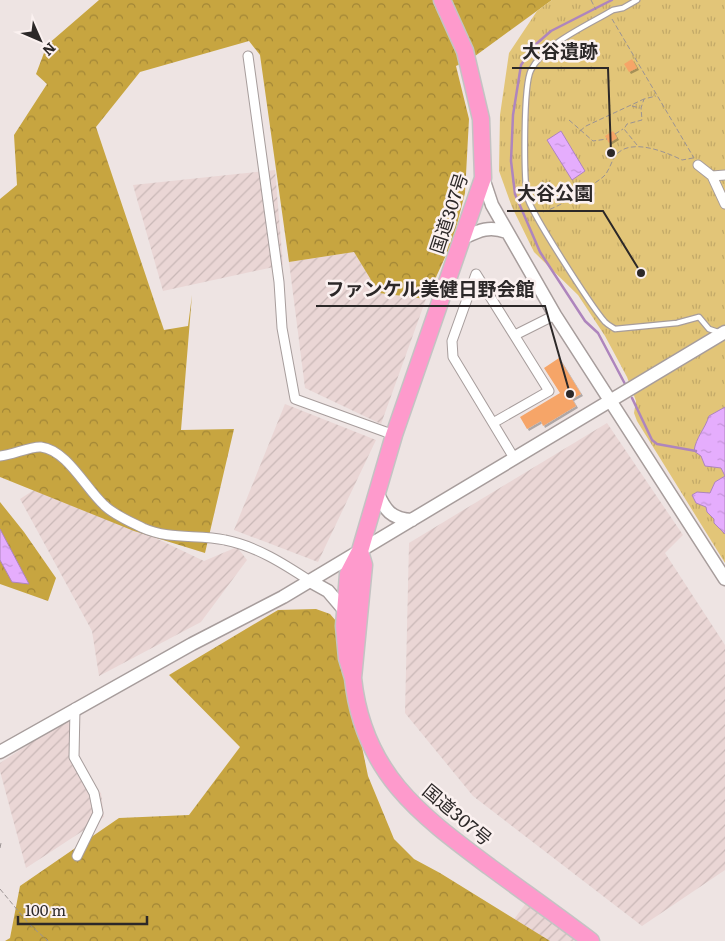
<svg xmlns="http://www.w3.org/2000/svg" width="725" height="941" font-family="Literata,'Noto Sans JP',serif">
  <style>
    .industrial { fill: url(#industrial-furrows) }
    .forest { fill: url(#forest-crowns) }
    .park { fill: url(#park-tufts) }
    .water { fill: url(#water-ripples); stroke: #ae85bd }
    .lines { fill: none; stroke-linecap: round; stroke-linejoin: round }
    .stream { stroke: #ae85bd; stroke-width: 2.5 }
    .building { fill: #f6a568; filter: url(#shadow) }
    .lane-casing { stroke: #a79d9c; stroke-width: 7 }
    .street-casing { stroke: #a79d9c; stroke-width: 11 }
    .secondary-casing { stroke: #a79d9c; stroke-width: 15 }
    .highway-casing { stroke: #c4c3c3; stroke-width: 19 }
    .path { stroke: #9b9393; stroke-width: 1; stroke-dasharray: 5 2.5; stroke-linecap: butt }
    .lane { stroke: #fff; stroke-width: 4.5 }
    .street { stroke: #fff; stroke-width: 9 }
    .secondary { stroke: #fff; stroke-width: 12 }
    .highway { stroke: #fe9acc; stroke-width: 16 }
    .labels { text-anchor: middle; dominant-baseline: central; stroke-width: 5; stroke-linejoin: round; paint-order: stroke }
    .street-label { font-size: 18px; fill: #2c2828; stroke: #fbf1f0 }
    .leader { fill: none; stroke: #2c2828; stroke-width: 2 }
    .callout-dot { fill: #2c2828; stroke: #fbf1f0; stroke-width: 2 }
    .callout-label { font-size: 19px; text-anchor: middle; font-weight: bold; fill: #2c2828; stroke: #fbf1f0; stroke-width: 5; stroke-linejoin: round; paint-order: stroke }
  </style>
  <defs>
    <pattern id="industrial-furrows" width="10" height="10" patternUnits="userSpaceOnUse" patternTransform="scale(1.25)"><rect width="10" height="10" fill="#ead6d5"/><path d="M-1 1l2-2M0 10L10 0M9 11l2-2" fill="none" stroke="#c9b8b7"/></pattern>
    <pattern id="forest-crowns" width="20" height="18" patternUnits="userSpaceOnUse" patternTransform="scale(1.25)"><rect width="20" height="18" fill="#c7a540"/><path d="M2 6a3 3 0 1 1 6 0M12 15a3 3 0 1 1 6 0" fill="none" stroke="#a28636"/></pattern>
    <pattern id="park-tufts" width="24" height="20" patternUnits="userSpaceOnUse" patternTransform="scale(1.25)"><rect width="24" height="20" fill="#e2c578"/><path d="M3 7l-1-3M5 7V3M7 7l1-3M15 17l-1-3M17 17v-4M19 17l1-3" fill="none" stroke="#c2a968"/></pattern>
    <pattern id="water-ripples" width="26" height="14" patternUnits="userSpaceOnUse" patternTransform="scale(1.25)"><rect width="26" height="14" fill="#e5adfd"/><path d="M2 4q2-2 4 0t4 0M15 11q2-2 4 0t4 0" fill="none" stroke="#c595d9"/></pattern>
    <filter id="shadow"><feDropShadow dx="2" dy="2" stdDeviation="0" flood-color="#0004"/></filter>
  </defs>
  <rect width="100%" height="100%" fill="#eee4e3"/>
  <path class="industrial" d="M275,170L283,265L163,291L133,185Z
    M354,252L379,293L426,299L381,424L305,388L289,262Z
    M285,404L376,440L318,562L234,530Z
    M607,423L683,535L665,553L725,645V870L642,926L473,796L405,713L409,543Z
    M77,462L103,513L204,561L237,547L247,560L201,622L99,676L92,631L20,499Z
    M79,711L74,757L88,783L101,793L104,817L26,868L0,771V763Z
    M529,899L585,941H498Z"/>
  <path class="forest" d="M99,0H552L471,59L456,66L469,119L465,193L453,240L426,299L379,293L354,252L289,262L260,55L249,41L140,72L96,127L164,330L188,326L192,295L181,430L234,429L205,553L134,531L0,477V199L17,185L14,135L47,84L36,74L47,45Z
    M0,502L24,532L56,578L48,601L0,584Z
    M316,609L330,614L336,621L368,776L394,839L414,859L440,873L550,941H5L10,938L20,886L119,818L189,815L240,747L169,675L278,610Z"/>
  <path class="park" d="M552,0H725V563L637,421L634,413L636,401L627,377L605,336L578,295L534,252L512,207L499,171L500,115L509,53L537,11Z"/>
  <path class="water" d="M561,131L585,171L572,180L547,140Z
    M725,407V534L714,523V519L707,512L706,507L696,503L692,495L697,492L710,493L715,482L725,476L721,468L705,466L701,456L694,451C696,437 705,429 709,416Z
    M0,529L29,584L12,582L0,560Z"/>
  <g class="lines">
    <path class="stream" d="M612,0L551,31L535,45L521,65L513,115L511,161L515,194L540,252L585,321L598,333L625,384
      M632,398L652,440L657,444L696,451"/>
  </g>
  <path class="building" d="M632,59L637,68L629,72L624,64Z
    M613,131L617,138L609,143L605,136Z
    M559,358L581,394L572,399L576,406L543,426L541,421L527,429L520,417L560,393L544,368Z"/>
  <g class="lines">
    <g class="lane-casing">
      <path id="lane" d="M637,0L623,8L613,10C588,25 544,44 531,70C523,86 524,176 527,196C530,212 592,307 605,322C608,325 612,327 615,329L677,323L699,317L709,329L718,332"/>
    </g>
    <g class="street-casing">
      <path id="street" d="M248,56L279,282L282,328L295,399L394,435
        M698,165L712,176L725,204
        M712,176L725,175
        M515,335L555,315
        M493,423L549,391L476,274L452,341L453,357L514,458
        M0,456C12,455 31,446 41,447C67,450 86,489 104,505C114,515 131,522 143,528C169,540 199,534 225,540C256,546 284,564 310,581
        M75,708L74,757L94,793L98,813L77,856"/>
    </g>
    <g class="secondary-casing">
      <path id="secondary" d="M483,178L492,205L555,315L725,579
        M461,239C478,231 488,225 507,232
        M377,492C385,510 391,519 412,520
        M310,581L328,591L345,611
        M0,752L192,644L283,597L725,332"/>
    </g>
    <g class="highway-casing">
      <path id="highway" d="M360,551L364,565L353,678C363,773 419,814 490,867C524,892 558,916 591,941
        M353,678L347,658L344,626L348,574L360,551L394,435L483,178L481,119L465,51L442,0"/>
    </g>
    <path class="path" d="M591,0L596,10
      M612,19L694,158
      M523,50L533,56
      M632,106L640,108
      M569,120L593,141L607,139
      M580,131L586,126L644,99
      M615,134L623,129
      M637,145L624,129L627,124L642,120L641,108L644,99L656,96
      M543,212C563,205 586,190 603,177C610,171 611,160 617,154C632,138 666,152 682,160L693,158
      M0,848L1,843
      M0,889L29,924L48,941"/>
    <use href="#lane" class="lane"/>
    <use href="#street" class="street"/>
    <use href="#secondary" class="secondary"/>
    <use href="#highway" class="highway"/>
  </g>
  <g class="labels">
    <g class="street-label">
      <text transform="translate(448 213) rotate(-72)">国道307号</text>
      <text transform="translate(458 814) rotate(40)">国道307号</text>
    </g>
  </g>
  <path class="leader" d="M611 153L608 68H512M641 273L603 211H507M570 394L545 306H316"/>
  <g class="callout-dot">
    <circle cx="611" cy="153" r="5"/>
    <circle cx="641" cy="273" r="5"/>
    <circle cx="570" cy="394" r="5"/>
  </g>
  <g class="callout-label">
    <text x="560" y="58">大谷遺跡</text>
    <text x="555" y="200">大谷公園</text>
    <text x="430" y="296">ファンケル美健日野会館</text>
  </g>
  <g transform="translate(40 40) rotate(135)" stroke="#fbf1f0" stroke-width="4" paint-order="stroke">
  <path d="M0-4L9 19L0 12L-9 19Z" fill="#2c2828"/>
  <text y="-8" font-size="14" font-weight="bold" text-anchor="middle" fill="#2c2828">N</text>
  </g>
  <path d="M18 916v8h129v-8" fill="none" stroke="#2c2828" stroke-width="2.5"/>
  <text x="25" y="916" font-size="15" fill="#2c2828" stroke="#fbf1f0" stroke-width="4" paint-order="stroke">100 m</text>
</svg>
